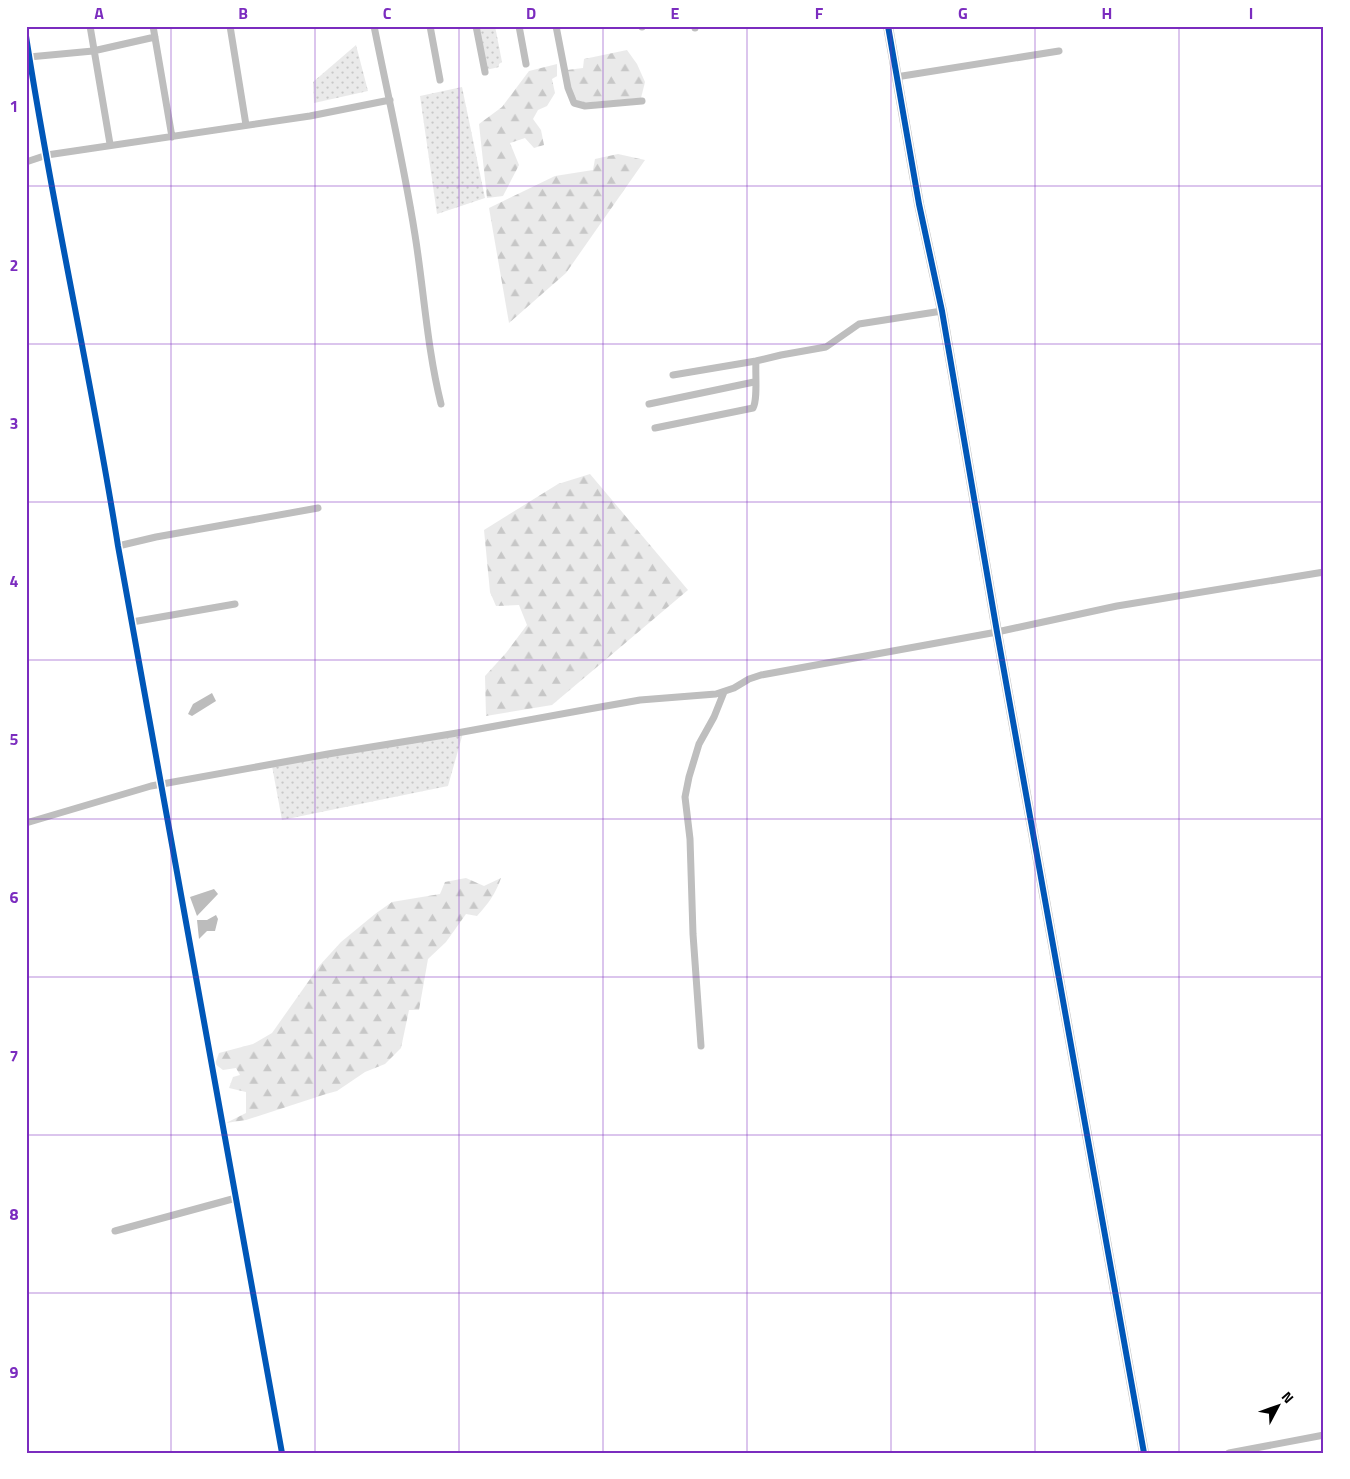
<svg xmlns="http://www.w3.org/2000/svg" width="1350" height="1479" font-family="'Titillium Web',sans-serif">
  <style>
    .grass { fill: url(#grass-dots) }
    .forest { fill: url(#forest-firs) }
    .water { fill: #bcbcbc }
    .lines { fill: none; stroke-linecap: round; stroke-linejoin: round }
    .street { stroke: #bebebe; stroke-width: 7 }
    .secondary { stroke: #c1c1c1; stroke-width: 10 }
    .cycleway-casing { stroke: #fff; stroke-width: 9 }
    .cycleway { stroke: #0057b8; stroke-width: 6 }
    .grid { fill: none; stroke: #7b2cbf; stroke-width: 1; stroke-opacity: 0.55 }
    .neatline { fill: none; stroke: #7b2cbf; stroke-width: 2 }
    .grid-label { font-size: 16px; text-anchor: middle; font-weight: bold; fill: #7b2cbf }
  </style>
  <defs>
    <pattern id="grass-dots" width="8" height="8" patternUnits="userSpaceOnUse" patternTransform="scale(1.25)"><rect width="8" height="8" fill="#eaeaea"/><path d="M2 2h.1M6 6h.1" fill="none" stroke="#c7c7c7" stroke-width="1.8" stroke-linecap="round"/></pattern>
    <pattern id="forest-firs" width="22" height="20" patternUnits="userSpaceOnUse" patternTransform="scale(1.25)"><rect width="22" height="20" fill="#eaeaea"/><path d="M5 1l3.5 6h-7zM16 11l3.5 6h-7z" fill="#c7c7c7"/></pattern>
  </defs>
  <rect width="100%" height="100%" fill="#fff"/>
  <path class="grass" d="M478,26H495L502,62L499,64V67L486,70Z
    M356,45L368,91L314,103L313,82Z
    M462,87L485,198L437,214L420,96Z
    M463,733L448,786L282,820L272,766Z"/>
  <path class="forest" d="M627,50L637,64L645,82L641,98L580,103L572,96L567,70L583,68L584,59Z
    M557,64V76L552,79L555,93L547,106L538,110L533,119L541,130L544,145L534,148L525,138L510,143L519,165L503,196L487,198L479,124L502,107L529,71Z
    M618,154L645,160L566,273L509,323L489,208L555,176L593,170L595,159Z
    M590,474L688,590L552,705L486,716L485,676L506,653L527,625L519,605L496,606L490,592L484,530L558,484Z
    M466,878L484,886L501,878C496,893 488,904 477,916L466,914L446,942L428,959L419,1010H409L401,1048L385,1064L365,1072L337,1091L326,1094L246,1120L226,1123L246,1113V1092L229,1088L233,1077L240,1075L236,1068L223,1070L215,1064L219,1053L253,1044L272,1033L320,965L341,942L375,914L392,902L440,894L445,882Z"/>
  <path class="water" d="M212,693L216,701L192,716L188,714L193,704Z
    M214,889L218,894L197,916L190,897Z
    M216,915L218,919L215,931H207L199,939L197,920H207Z"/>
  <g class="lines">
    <path class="street" d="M90,26L110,144
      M153,26L172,137
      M230,26L246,125
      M374,26C388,96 404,165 415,235C424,291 427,348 441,404
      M430,26L440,80
      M476,26L485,72
      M519,26L526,64
      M556,26L568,88L574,103L585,106L642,101
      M642,26V27
      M695,26V28
      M26,36C52,207 91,375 118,546L282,1453
      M29,57L93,51L155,37
      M896,77L1059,51
      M26,162L47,155L310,116L390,100
      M673,375L756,361L781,355L826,347L859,324L942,311
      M649,404L754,382
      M655,428L753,408C758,399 755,373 756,361
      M118,546L156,537L318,508
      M132,622L235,604
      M26,823L151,786L328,754L457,733L589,709L640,700L716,694L734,688L749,679L761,675L997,632L1117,606L1324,572
      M701,1046L693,934L690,839L685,797L689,777L699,744L714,717L724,692
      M115,1231L236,1198
      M1229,1453L1324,1435"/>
    <path class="secondary" d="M888,26L919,204L942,311L997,632L1144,1453"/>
    <g class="cycleway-casing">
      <path id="cycleway" d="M888,26L919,204L942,311L997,632L1144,1453
        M26,36C52,207 91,375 118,546L282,1453"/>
    </g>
    <use href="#cycleway" class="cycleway"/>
  </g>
  <path class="grid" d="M171,26V1453M315,26V1453M459,26V1453M603,26V1453M747,26V1453M891,26V1453M1035,26V1453M1179,26V1453M26,186H1324M26,344H1324M26,502H1324M26,660H1324M26,819H1324M26,977H1324M26,1135H1324M26,1293H1324"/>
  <rect width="1350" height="1479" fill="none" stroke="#ffffff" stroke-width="55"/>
  <g transform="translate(1278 1406) rotate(49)" stroke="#ffffff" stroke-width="4" paint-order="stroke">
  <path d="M0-4L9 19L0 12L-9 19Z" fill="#000000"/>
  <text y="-8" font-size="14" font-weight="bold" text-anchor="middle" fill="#000000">N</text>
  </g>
  <rect x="28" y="28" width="1294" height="1424" class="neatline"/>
  <g class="grid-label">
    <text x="99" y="19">A</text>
    <text x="243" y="19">B</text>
    <text x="387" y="19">C</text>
    <text x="531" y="19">D</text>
    <text x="675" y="19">E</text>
    <text x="819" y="19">F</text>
    <text x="963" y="19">G</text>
    <text x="1107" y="19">H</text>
    <text x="1251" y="19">I</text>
    <text x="14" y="112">1</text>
    <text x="14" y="271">2</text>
    <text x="14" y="429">3</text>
    <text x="14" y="587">4</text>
    <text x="14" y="745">5</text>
    <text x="14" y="903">6</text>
    <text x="14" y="1062">7</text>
    <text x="14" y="1220">8</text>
    <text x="14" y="1378">9</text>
  </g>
</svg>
